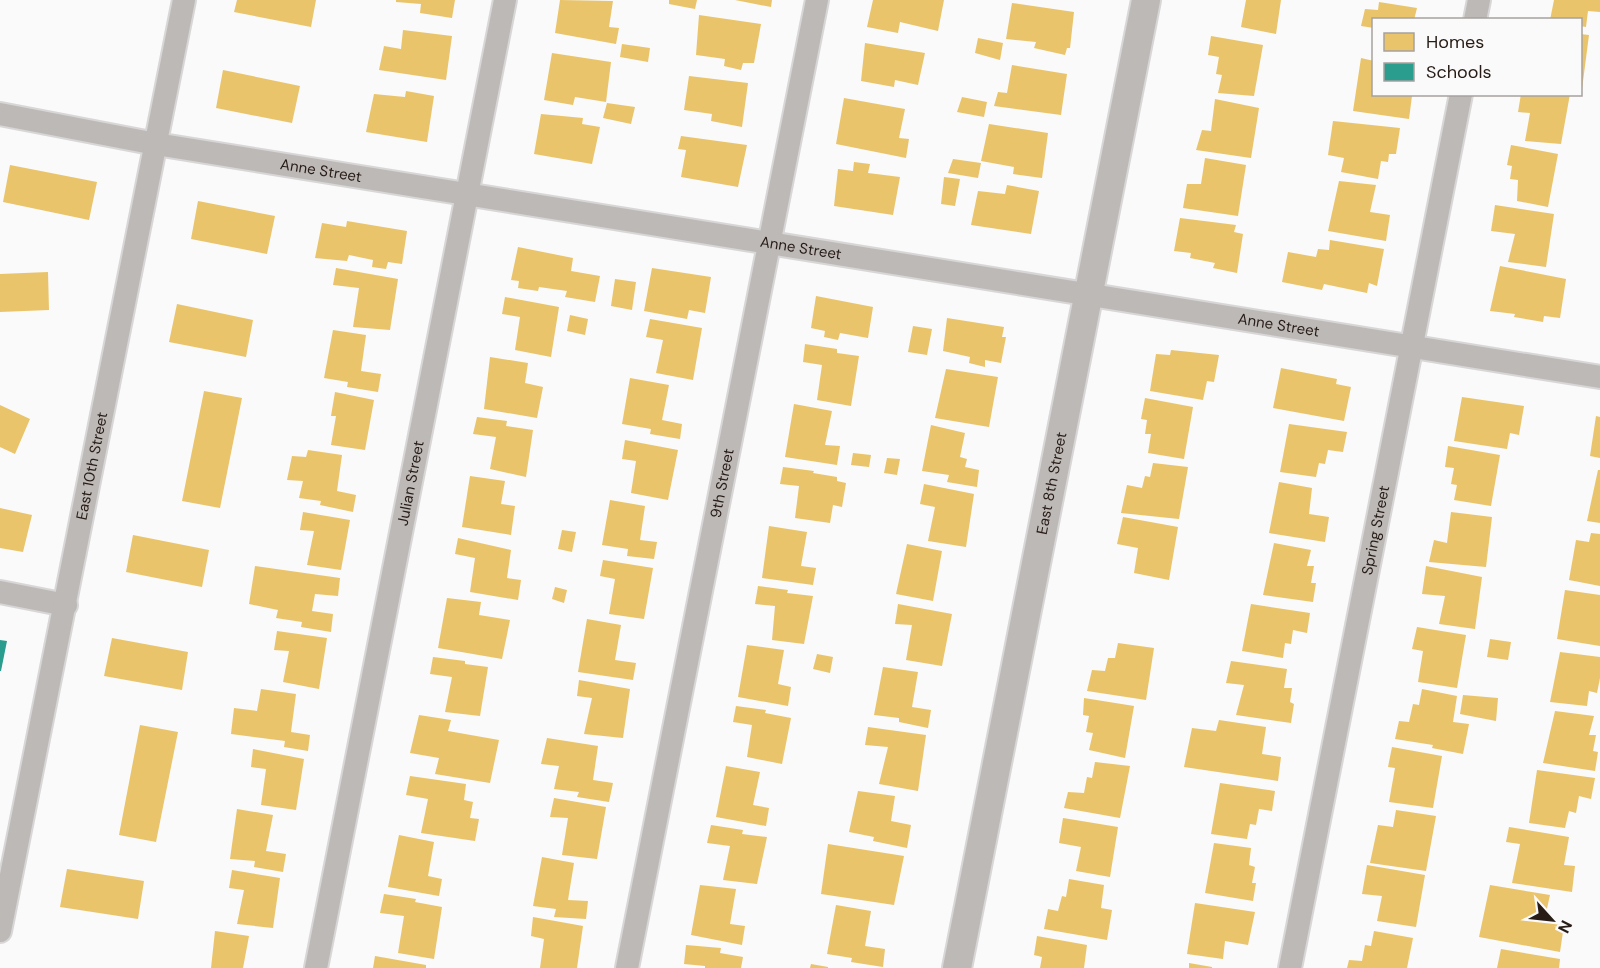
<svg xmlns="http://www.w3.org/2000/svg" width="1600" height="968" font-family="'DM Sans',sans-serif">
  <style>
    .homes { fill: #e9c46a }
    .schools { fill: #2a9d8f }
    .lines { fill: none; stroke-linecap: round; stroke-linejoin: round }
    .minor-casing { stroke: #d8d6d6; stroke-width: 26 }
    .tertiary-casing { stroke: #d8d6d6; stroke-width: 32 }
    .minor { stroke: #bdb9b7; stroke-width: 22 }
    .tertiary { stroke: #bdb9b7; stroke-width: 28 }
    .labels { text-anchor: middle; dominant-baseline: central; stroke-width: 6; stroke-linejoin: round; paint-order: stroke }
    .street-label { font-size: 15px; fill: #281c16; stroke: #fafafa }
  </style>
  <rect width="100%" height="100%" fill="#fafafa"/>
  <path class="homes" d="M237,0H316L311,27L234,12Z
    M396,0H455L452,18L420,13L421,4L396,2Z
    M560,0L613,1L609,27L619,28L616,44L555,33Z
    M669,0H697L695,9L669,4Z
    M735,0H772L771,7Z
    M873,0H944L938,31L900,22L898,33L867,27Z
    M1246,0H1281L1276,34L1241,27Z
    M1554,0H1600V12L1588,11L1586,27L1580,26V20H1550Z
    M1379,2L1417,8L1414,20H1374V28L1361,26L1365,9L1378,10Z
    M1012,3L1074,12L1070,48H1067L1065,55L1034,48L1036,42L1006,39Z
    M699,15L761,24L754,63H743L741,70L724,66L725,59L696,55Z
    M403,30L452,36L446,80L379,70L384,46L401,49Z
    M1580,34L1589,35L1582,89L1580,88Z
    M1211,36L1263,45L1254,96L1218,93L1222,75L1216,74L1219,57L1208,55Z
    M978,38L1003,43L1000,60L975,53Z
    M865,43L925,53L918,85L895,80L894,87L861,81Z
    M622,44L650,48L648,62L620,57Z
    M552,53L611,62L606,102L575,97L573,105L544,100Z
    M1361,58L1374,61V94L1412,96L1409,119L1353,111Z
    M1012,65L1067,74L1061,115L994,106L998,92L1007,93Z
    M223,70L300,86L292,123L216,108Z
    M689,76L748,83L742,127L711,121L712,114L684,110Z
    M406,91L434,96L427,142L366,132L374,94L405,97Z
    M1521,94H1570L1561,144L1525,141L1530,113L1518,112Z
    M962,97L987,102L984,117L957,112Z
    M844,98L905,109L899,138L909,139L906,158L836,144Z
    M1215,99L1259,108L1251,158L1196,150L1202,130L1211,131Z
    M607,103L635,107L631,124L603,118Z
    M541,114L583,118L582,124L600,127L592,164L534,154Z
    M1333,121L1400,128L1396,154H1389L1388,162L1381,161L1378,179L1341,172L1344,158L1328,155Z
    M989,124L1048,133L1042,178L1013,174L1014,167L981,161Z
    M681,136L747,145L738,187L681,177L686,150L678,149Z
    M1511,145L1558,154L1548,207L1517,201L1518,180L1510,179L1512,166L1507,165Z
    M1205,158L1246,165L1238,216L1183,208L1187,184H1201Z
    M953,159L981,163L978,178L948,173Z
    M854,162L870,164L868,173L900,177L893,215L834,206L838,169L853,171Z
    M10,165L97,182L89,220L3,202Z
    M944,177L960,179L955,206L941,204Z
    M1339,181L1376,185L1370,212L1390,215L1386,241L1328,231Z
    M1007,185L1039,191L1031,234L971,225L978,191L1005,194Z
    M198,201L275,216L267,254L191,239Z
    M1495,205L1554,214L1546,267L1508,262L1515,234L1491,231Z
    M1180,218L1236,225L1234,232L1243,234L1237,273L1213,268L1215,263L1190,258L1191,253L1174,251Z
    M347,221L407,231L402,264L388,262L386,269L372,267L373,260L349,255L347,261L315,258L322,223L346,227Z
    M1330,240L1384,249L1377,286L1369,283L1367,293L1324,284L1322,290L1282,282L1288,252L1316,257L1318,249L1329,250Z
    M518,247L573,258L571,271L600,276L595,302L565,297L567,291L539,287L538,291L518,288L519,281L511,280Z
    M1500,266L1566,279L1560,318L1544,316L1543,322L1514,317L1515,314L1490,311Z
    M336,268L398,279L390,330L353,327L359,288L333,285Z
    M652,268L711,277L705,313L689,310L687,319L644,311Z
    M48,272L49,310L0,312V274Z
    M615,279L636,282L632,310L611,306Z
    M816,296L873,307L868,338L840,333L838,340L824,337L825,331L811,328Z
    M505,297L559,307L551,357L515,350L520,317L502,314Z
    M177,304L253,320L246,357L169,342Z
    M570,315L588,319L585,335L567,331Z
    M947,318L1004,327L1002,337H1006L1001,363L985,360V367L969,363L970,357L943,351Z
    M650,319L702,328L693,380L656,373L663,340L646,337Z
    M913,326L932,329L927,355L908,352Z
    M333,330L366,335L361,371L381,374L378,392L347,387L348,382L324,378Z
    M805,344L837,349V353L859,356L851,406L817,400L822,365L803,362Z
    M1171,350L1219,355L1214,382L1207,381L1203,400L1150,391L1156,354L1170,355Z
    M490,357L528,363L525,383L543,387L537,418L484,409Z
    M1281,368L1337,379L1336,384L1351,387L1344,421L1273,408Z
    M946,369L998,377L989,427L935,418Z
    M630,378L669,385L662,420L682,424L680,439L650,434L651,429L622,424Z
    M204,391L242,398L220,508L182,501Z
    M335,392L374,400L365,450L331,445L336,416H331Z
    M1462,397L1524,406L1519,435L1510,433L1507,449L1454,441Z
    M1145,398L1193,407L1184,459L1148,453L1151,434H1145L1147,420L1141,419Z
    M794,404L832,411L825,445L840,446L837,465L785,457Z
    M0,405L30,419L15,454L0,447Z
    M1596,416L1600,417V458L1590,456Z
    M477,417L507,421L506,426L533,430L526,477L490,469L496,437L473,434Z
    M1289,424L1347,432L1343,452L1328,450L1325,464L1319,463L1316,477L1280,472Z
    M931,425L965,433L960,457L967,459L965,467L979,470L977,487L947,482L949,475L922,471Z
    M625,440L678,450L668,500L631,493L636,461L622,459Z
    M1448,446L1500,455L1491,506L1454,500L1457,485L1451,484L1454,468L1445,467Z
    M308,450L342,455L337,491L356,495L353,512L320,505L321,501L299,498L303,481L287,480L292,456L306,457Z
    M853,453L871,455L869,467L851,465Z
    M887,458L900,459L897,475L884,473Z
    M1153,463L1188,467L1179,519L1121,513L1127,485L1142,488L1145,476L1150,477Z
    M783,467L814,471L813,473L837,477V481L846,483L842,507L833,505L830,523L795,518L799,486L780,484Z
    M1598,470H1600V523L1587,521Z
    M470,476L505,481L501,504L515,506L511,535L462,527Z
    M1279,482L1312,488L1309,514L1329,517L1325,542L1269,533Z
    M924,484L974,494L966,547L928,541L935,507L920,504Z
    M610,500L645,506L640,540L657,542L654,559L627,556L628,549L602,545Z
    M0,508L32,515L23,552L0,548Z
    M303,512L350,520L341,570L307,565L314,531L300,530Z
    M1451,512L1492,517L1486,567L1429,562L1434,540L1447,543Z
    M1123,517L1178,527L1169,580L1134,573L1138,548L1117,544Z
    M769,526L807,532L801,566L816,568L813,585L762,578Z
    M562,530L576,532L572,552L558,549Z
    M1591,533L1600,534V586L1569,580L1576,540L1589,542Z
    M133,535L209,550L202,587L126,572Z
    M458,538L511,550L507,578L521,580L518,600L470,592L475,558L455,554Z
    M1274,543L1311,550L1307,566H1314L1311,583H1316L1313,602L1263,595Z
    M907,544L942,551L933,601L896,594Z
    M603,560L653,568L644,619L609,614L615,579L600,576Z
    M255,566L340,578L338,596L315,594L312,611L333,614L331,632L301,627L302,622L276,618L278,610L249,604Z
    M1426,566L1482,577L1475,629L1439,624L1445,596L1422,594Z
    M758,586L788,590L787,593L813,596L804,644L772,640L775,606L755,604Z
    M555,587L567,590L564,603L552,599Z
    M1565,590L1600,595V646L1557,639Z
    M447,598L481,602L479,615L510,620L502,659L438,648Z
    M898,604L952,614L942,666L906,660L912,625L895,624Z
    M1251,604L1310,613L1307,633L1293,630L1291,644L1285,643L1283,658L1242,651Z
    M587,619L621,625L615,660L636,663L633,680L578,672Z
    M1417,627L1466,635L1457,688L1418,682L1423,651L1412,649Z
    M277,631L327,638L319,689L283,682L289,651L274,650Z
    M112,638L188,652L182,690L104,676Z
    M1490,639L1511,642L1508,660L1487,657Z
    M1118,643L1154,648L1146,700L1087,691L1092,670L1105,671L1108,658H1115Z
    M747,645L784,650L778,684L791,687L788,706L738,697Z
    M1560,652L1600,657V678L1597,693L1589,691L1587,706L1550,702Z
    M817,654L833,657L830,673L813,669Z
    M433,657L465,661V664L488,667L480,716L445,712L452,677L430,674Z
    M1231,661L1287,669L1284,688H1292L1290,702L1294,704L1291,723L1236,715L1244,685L1226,683Z
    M883,667L918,672L912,707L931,710L928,728L899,722V718L874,715Z
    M579,680L630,689L623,738L584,734L592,698L577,696Z
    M261,689L296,694L291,732L310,735L308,751L284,747L285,741L231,734L234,708L257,711Z
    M1422,689L1457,696L1453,722L1469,724L1463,754L1432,748L1433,745L1395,739L1399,721L1409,722L1413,704L1419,705Z
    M1463,695L1498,698L1496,721L1460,714Z
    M1084,698L1134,706L1125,758L1089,750L1093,733L1086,732L1089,716L1083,715Z
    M736,706L766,710L765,713L791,718L782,764L747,757L752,725L733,722Z
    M1555,711L1594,716L1589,735H1596L1593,751L1598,752L1595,771L1543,763Z
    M419,715L451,720L448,731L499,740L490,783L435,774L439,758L410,753Z
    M1219,720L1266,727L1262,754L1281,757L1278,781L1184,767L1192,728L1216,731Z
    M140,725L178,732L156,842L119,835Z
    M868,727L926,735L918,791L879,784L888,747L865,745Z
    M547,738L598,746L593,780L613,783L609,802L577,797L579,792L554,789L559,766L541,764Z
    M1392,747L1442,756L1433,808L1389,802L1395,768L1388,767Z
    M253,749L304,759L296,810L261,805L266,769L251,767Z
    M1095,762L1130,766L1120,818L1064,808L1068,792L1084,793L1087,777L1092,778Z
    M726,766L760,772L753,805L769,808L766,826L716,817Z
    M1537,770L1595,778L1591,799L1579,796L1576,813L1569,811L1565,828L1529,823Z
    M410,776L466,784L464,800L473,802L470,818L479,819L475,841L421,833L428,799L406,795Z
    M1220,783L1275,791L1272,811L1259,809L1256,825L1250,824L1247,839L1211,834Z
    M858,791L895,796L891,821L911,825L907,848L873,841L874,837L849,832Z
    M554,798L606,807L597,859L562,855L568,818L550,817Z
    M237,809L273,815L266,851L286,854L283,872L254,867L255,861L230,859Z
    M1396,810L1436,816L1426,871L1370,863L1378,825L1393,827Z
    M1063,818L1118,827L1110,877L1076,871L1081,847L1059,843Z
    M711,825L743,830L742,834L767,837L757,884L723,880L730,846L707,843Z
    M1509,827L1569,837L1564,865L1575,866L1572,892L1512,883L1520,844L1506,842Z
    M399,835L434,842L428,876L442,879L439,896L388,887Z
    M1214,843L1251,848L1249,865L1255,867L1252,883H1256L1253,901L1205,893Z
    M828,844L904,856L894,905L821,894Z
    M542,857L574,863L568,900L588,901L586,919L554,917L556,909L533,906Z
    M1367,865L1425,875L1416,927L1377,921L1382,896L1362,894Z
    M67,869L144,881L138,919L60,907Z
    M232,870L280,878L273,928L237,924L244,890L229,888Z
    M1069,879L1104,885L1101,908L1112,910L1107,940L1044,929L1048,909L1058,911L1062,896L1066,897Z
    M700,885L736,889L730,924L745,926L742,945L691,935Z
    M1490,885L1550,895L1544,922L1564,925L1560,952L1479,937Z
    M384,894L416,899L415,902L442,907L434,959L398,953L404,916L380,913Z
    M1195,903L1255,912L1248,945L1225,941L1223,959L1187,954Z
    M836,905L871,911L865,946L885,949L883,967L851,962L852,958L827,954Z
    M533,917L583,926L577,968H540L544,939L531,936Z
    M215,931L249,936L243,968H211Z
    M1374,931L1413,938L1407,968H1347L1349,960L1362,961L1365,945L1371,946Z
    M1037,936L1087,945L1084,968H1040L1042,957L1034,955Z
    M686,945L721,948L720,953L743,957L741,968H705V966L684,964Z
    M1501,949L1560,959L1559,968H1497Z
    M375,956L426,965V968H373Z
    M1189,963L1212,967V968H1189Z
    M811,964L828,967V968H810Z"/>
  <path class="schools" d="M0,640L7,641L1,671H0Z"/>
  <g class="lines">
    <g class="minor-casing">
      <g id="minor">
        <path d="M1475,20L1479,0"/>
        <path id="s1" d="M0,114L156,144L1600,377"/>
        <path d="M0,592L66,605"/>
        <path id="s2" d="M0,931L184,0"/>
        <path id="s3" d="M316,968L505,0"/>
        <path id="s4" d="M627,968L817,0"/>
        <path id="s5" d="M1290,968L1461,94"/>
      </g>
    </g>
    <g class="tertiary-casing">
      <g id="tertiary">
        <path id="s6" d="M957,968L1146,0"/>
      </g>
    </g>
    <use href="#minor" class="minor"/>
    <use href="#tertiary" class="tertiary"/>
  </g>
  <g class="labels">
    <g class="street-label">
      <text stroke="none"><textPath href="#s1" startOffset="326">Anne Street</textPath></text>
      <text stroke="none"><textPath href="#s1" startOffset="812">Anne Street</textPath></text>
      <text stroke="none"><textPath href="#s1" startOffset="1296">Anne Street</textPath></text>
      <text stroke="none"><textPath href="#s2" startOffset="474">East 10th Street</textPath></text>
      <text stroke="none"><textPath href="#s3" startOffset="494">Julian Street</textPath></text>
      <text stroke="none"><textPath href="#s4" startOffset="494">9th Street</textPath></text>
      <text stroke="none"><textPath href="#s6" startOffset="494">East 8th Street</textPath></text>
      <text stroke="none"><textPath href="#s5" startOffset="446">Spring Street</textPath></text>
    </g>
  </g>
  <rect x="1372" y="18" width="210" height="78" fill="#fafafa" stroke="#a6a19f" stroke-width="1.5"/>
  <rect x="1384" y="33" width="30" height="18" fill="#e9c46a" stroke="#a6a19f" stroke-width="1.5"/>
  <text x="1426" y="48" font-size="18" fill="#281c16">Homes</text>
  <rect x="1384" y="63" width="30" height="18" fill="#2a9d8f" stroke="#a6a19f" stroke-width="1.5"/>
  <text x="1426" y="78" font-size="18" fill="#281c16">Schools</text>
  <g transform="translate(1552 920) rotate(117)" stroke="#fafafa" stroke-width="4.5" paint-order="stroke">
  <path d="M0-4.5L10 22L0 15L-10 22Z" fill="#281c16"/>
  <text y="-9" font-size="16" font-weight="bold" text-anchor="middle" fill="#281c16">N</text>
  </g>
</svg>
